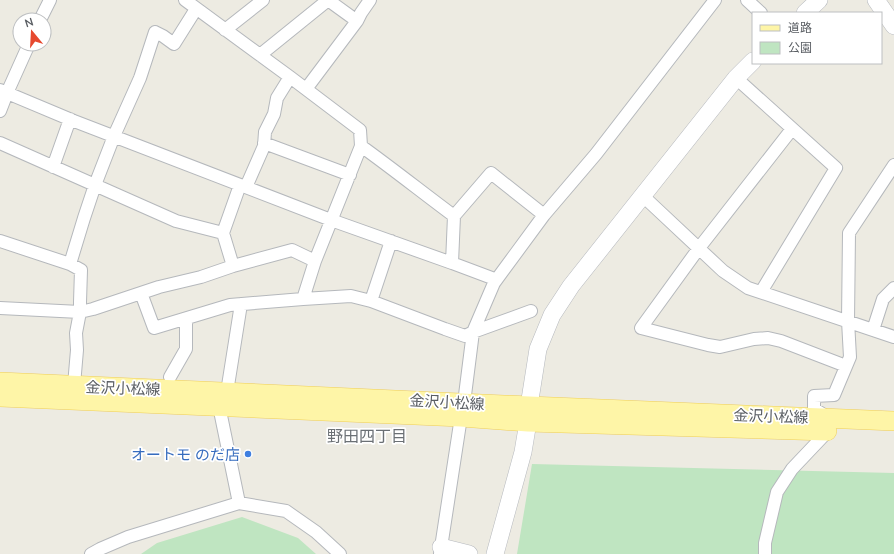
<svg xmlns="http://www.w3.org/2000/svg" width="894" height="554" font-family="Mulish,'Noto Sans JP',sans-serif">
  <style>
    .green { fill: #bfe5c1 }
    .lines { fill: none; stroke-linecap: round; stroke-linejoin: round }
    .street-casing { stroke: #b5b8bc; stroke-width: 14 }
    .secondary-casing { stroke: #b6b9be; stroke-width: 18 }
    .primary-casing { stroke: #efce59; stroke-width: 20 }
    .street { stroke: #fff; stroke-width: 12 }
    .secondary { stroke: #fff; stroke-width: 17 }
    .primary { stroke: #fef5a7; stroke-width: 19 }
    .shop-dot { fill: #3f7fe0; stroke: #fff; stroke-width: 1.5 }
    .labels { text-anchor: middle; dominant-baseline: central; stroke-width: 3.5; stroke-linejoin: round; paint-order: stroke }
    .street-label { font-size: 15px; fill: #5a5e63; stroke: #fff }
    .shop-label { font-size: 15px; fill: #366cbe; stroke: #fff; text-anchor: end }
    .neighbourhood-label { font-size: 16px; fill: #6b7075; stroke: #fff }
  </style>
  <rect width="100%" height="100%" fill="#edebe2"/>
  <path class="green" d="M532,464L894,473V554H517Z
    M242,517L298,538L316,554H141L157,543Z"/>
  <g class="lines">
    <g class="street-casing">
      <path id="street" d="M328,0L357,21L361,13L370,0
        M747,0L761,13
        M40,20L50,0
        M225,30L263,0
        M260,55L328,0
        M736,78L836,168L761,292
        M306,89L357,21
        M0,90L74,121L331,220L452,263L454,216C423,193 393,169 361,146
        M0,111L7,93L29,44
        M792,129L699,248L641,328L708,345L720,347L754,339L768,338L781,341L846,366
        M0,143L176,221L223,233
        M264,143L350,175
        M53,167L70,119
        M246,187L264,146L265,132L274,114L277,98L290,77
        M643,196L723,271L748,288L894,337
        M544,215L596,154L715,0
        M454,216L491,173L544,215L494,283
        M0,241L70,264L81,270L80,302V312L76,333L77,350L74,385
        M315,261L303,299L351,296L371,301L445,329L465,336L473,332L531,311
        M452,263L492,278L494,283L473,332L464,403
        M70,264L84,218L95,185L114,136L140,78L155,32L163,36L174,44L196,9
        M233,266L223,233L240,185
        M141,293L154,328L230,305L303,299
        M371,301L391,241
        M0,308L80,312L93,309L159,287L201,277L233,266L292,250L315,261L361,146L360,130L290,77L185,0
        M873,330L883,299L894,288
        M170,377L186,349V319
        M227,392L241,304
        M219,406L239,503
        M91,554L100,549L128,537L239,503L286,511L316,532L340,554
        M440,554L461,417
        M765,554V543L777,492L792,469L828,431L829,418L814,409V396L834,395L850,357L848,321L849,233L894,165"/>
    </g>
    <g class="secondary-casing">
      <path id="secondary" d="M876,0L894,26
        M805,13L819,0
        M441,547L469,554
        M495,554L523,452L528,422L529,406L538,349L552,315L571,286L736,78L753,61"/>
    </g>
    <g class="primary-casing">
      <path id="primary" d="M0,382L529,406L894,421
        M0,397L461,417L528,422L827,431"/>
    </g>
    <use href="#street" class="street"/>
    <use href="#secondary" class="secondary"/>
    <use href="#primary" class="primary"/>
  </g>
  <circle class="shop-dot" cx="248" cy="454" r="4"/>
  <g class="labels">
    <g class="street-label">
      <text transform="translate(123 388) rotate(2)">金沢小松線</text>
      <text transform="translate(447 402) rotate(3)">金沢小松線</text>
      <text transform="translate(771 416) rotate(2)">金沢小松線</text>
    </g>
    <g class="shop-label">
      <text x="240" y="454">オートモ のだ店</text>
    </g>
    <g class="neighbourhood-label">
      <text x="367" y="436">野田四丁目</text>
    </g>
  </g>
  <rect x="752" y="12" width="130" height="52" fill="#ffffff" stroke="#bdbfc1"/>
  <rect x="760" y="25" width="20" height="6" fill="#fef5a7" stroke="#bdbfc1"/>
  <text x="788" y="32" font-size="12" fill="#5a5e63">道路</text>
  <rect x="760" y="42" width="20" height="12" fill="#bfe5c1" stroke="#bdbfc1"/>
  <text x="788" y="52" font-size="12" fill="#5a5e63">公園</text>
  <g transform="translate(32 32) rotate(342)"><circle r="19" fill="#ffffff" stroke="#bdbfc1"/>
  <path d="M0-3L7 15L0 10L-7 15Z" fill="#e6492f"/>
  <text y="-6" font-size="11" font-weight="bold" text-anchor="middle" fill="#5a5e63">N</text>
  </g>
</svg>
